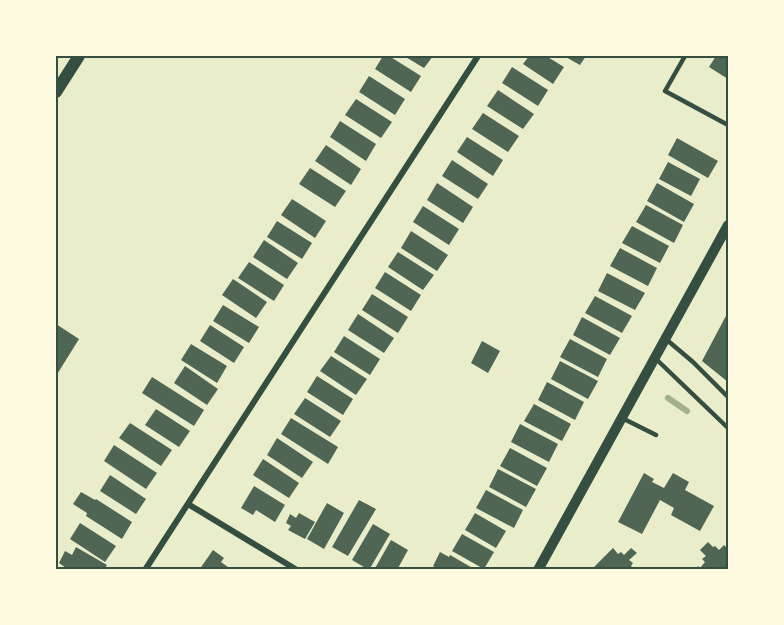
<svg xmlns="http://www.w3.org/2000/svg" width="784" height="625" font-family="'DejaVu Sans',sans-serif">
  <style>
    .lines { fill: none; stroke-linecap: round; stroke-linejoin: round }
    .stream { stroke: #a3b18a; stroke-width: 6 }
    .building { fill: #4f6655 }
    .service { stroke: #344e41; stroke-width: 4.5 }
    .minor { stroke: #344e41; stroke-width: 6 }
    .tertiary { stroke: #344e41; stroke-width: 10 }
    .secondary { stroke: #344e41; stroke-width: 12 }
    .neatline { fill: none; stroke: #344e41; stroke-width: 2 }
  </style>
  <rect width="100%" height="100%" fill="#e9edc9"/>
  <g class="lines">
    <path class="stream" d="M668,398L687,411"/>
  </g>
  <path class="building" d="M383,56H389L421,76L411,92L375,69Z
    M404,56H433L424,68Z
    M529,56H546L564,67L553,84L523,64Z
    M564,56H586L580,65Z
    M716,56H728V79L709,67Z
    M512,67L548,90L538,106L502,83Z
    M369,76L405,99L395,115L359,92Z
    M498,90L534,114L523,129L487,106Z
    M356,99L392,122L381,138L345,115Z
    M483,113L519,136L508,152L472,129Z
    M340,121L376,144L366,161L330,137Z
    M467,137L503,160L493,176L457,152Z
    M677,138L718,161L708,178L668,155Z
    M326,145L361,169L351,185L315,161Z
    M452,160L488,184L478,199L442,176Z
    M668,162L700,179L691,196L659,179Z
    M310,168L346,191L335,207L299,184Z
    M437,183L473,207L463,223L427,200Z
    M657,183L694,204L684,222L647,201Z
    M292,199L326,221L315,238L281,215Z
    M646,205L683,225L674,243L636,222Z
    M423,206L459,229L449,245L413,222Z
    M277,221L312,243L302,259L267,237Z
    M632,226L669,246L660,263L622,243Z
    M411,231L448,255L437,271L401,248Z
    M264,240L298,263L287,279L253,257Z
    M620,248L657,268L648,286L610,266Z
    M398,252L434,275L423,290L388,267Z
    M249,262L284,285L274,301L238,278Z
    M385,272L421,295L411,311L375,288Z
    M607,273L645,293L635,310L598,291Z
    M233,279L267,302L256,318L222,295Z
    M372,294L408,317L398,333L362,310Z
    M595,296L632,316L622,333L585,313Z
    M223,305L259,327L249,343L213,321Z
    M728,312V382L702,361Z
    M358,314L394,338L384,353L348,330Z
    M582,317L620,338L610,355L573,335Z
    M56,324L79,339L56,376Z
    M210,325L244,347L234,363L200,341Z
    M344,336L380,359L370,375L334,352Z
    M570,339L607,359L598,377L560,357Z
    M482,341L500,351L488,373L471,363Z
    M191,344L227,366L217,383L181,360Z
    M331,356L367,379L356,395L320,371Z
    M560,361L598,381L588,399L551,379Z
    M185,366L218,389L207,405L174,383Z
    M317,376L353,399L343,415L307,392Z
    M152,377L204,410L194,426L142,393Z
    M547,382L584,402L575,420L538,400Z
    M305,398L341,421L330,437L294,414Z
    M534,404L571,424L562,441L524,421Z
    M156,409L190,431L179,447L145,425Z
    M291,418L338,447L328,464L281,434Z
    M130,423L172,450L161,466L119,438Z
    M520,424L558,444L549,462L511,442Z
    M277,438L313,462L302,478L267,455Z
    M114,445L157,473L146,489L104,461Z
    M510,448L547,468L537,486L500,466Z
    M263,459L299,483L289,498L253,475Z
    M498,469L536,489L526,507L489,487Z
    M644,473L654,479L652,482L664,488L673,473L689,482L685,490L714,506L700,531L671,515L674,508L660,500L642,534L618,522Z
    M110,475L146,499L136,514L100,491Z
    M254,486L285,505L275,522L256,510L253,515L241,508Z
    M486,490L523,510L514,528L476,508Z
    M81,492L95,500L96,499L132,522L122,539L86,516L87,513L73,504Z
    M359,500L376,509L348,556L332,547Z
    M327,503L344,513L324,549L307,539Z
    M299,513L315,522L305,539L288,530L291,526L286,523L290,514L296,518Z
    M475,513L506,531L496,548L465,530Z
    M80,523L116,546L105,562L70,539Z
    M373,524L390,534L369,570L352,560Z
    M462,534L494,552L484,569L452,551Z
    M391,540L408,550L397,570H374Z
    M708,542L713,547L715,546L719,550L724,545L728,549V570H695L698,566L700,568L705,562L702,559L706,556L700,550Z
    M76,547L107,565L104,570H69L59,563L65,551L72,555Z
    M613,548L618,554L621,552L624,555L631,548L637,553L629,560L633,563L631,566L635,570H595L593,568Z
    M213,550L224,558L221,562L232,570H199Z
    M440,552L449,557L450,555L476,570H439L433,566Z"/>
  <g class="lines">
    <path class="service" d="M685,56L665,91L728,125
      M667,340L693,362L728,397
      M655,358L728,428
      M622,418L656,435"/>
    <path class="minor" d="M188,504L297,570
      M145,570L478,56"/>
    <path class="tertiary" d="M538,570L728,225"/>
    <path class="secondary" d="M56,92L79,56"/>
  </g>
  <rect width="784" height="625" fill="none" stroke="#fefae0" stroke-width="114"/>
  <rect x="57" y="57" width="670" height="511" class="neatline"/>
</svg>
